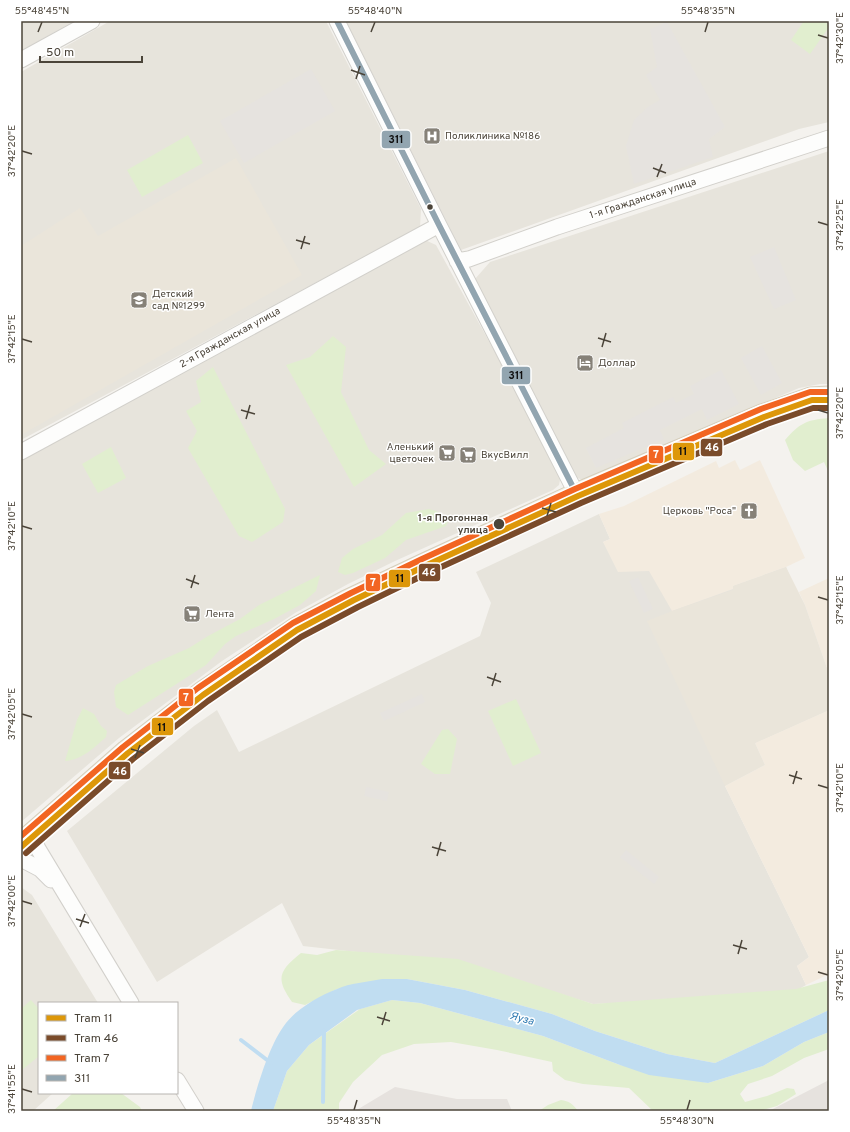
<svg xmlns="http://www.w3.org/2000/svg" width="850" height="1132" font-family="Overpass,sans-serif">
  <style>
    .residential { fill: #e7e4dc }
    .commercial { fill: #f3ebdf }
    .industrial { fill: #e6e2de }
    .education { fill: #eae5da }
    .green { fill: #e1eecf }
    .parking { fill: #e6e3df }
    .water { fill: #c0ddf1 }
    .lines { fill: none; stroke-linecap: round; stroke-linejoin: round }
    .stream { stroke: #c0ddf1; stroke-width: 4 }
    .minor-casing { stroke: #d2d0cb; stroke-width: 17 }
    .major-casing { stroke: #d6cebb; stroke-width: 21 }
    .minor { stroke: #fdfdfc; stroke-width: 15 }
    .major { stroke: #f2efe6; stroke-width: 19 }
    .bus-1-casing { stroke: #fff; stroke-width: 9 }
    .bus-1 { stroke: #92a5b0; stroke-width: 6 }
    .tram-1-casing { stroke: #fff; stroke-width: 9 }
    .tram-2-casing { stroke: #fff; stroke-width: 9 }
    .tram-3-casing { stroke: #fff; stroke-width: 9 }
    .tram-1 { stroke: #dd9709; stroke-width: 6 }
    .tram-2 { stroke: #7a4b2a; stroke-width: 6 }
    .tram-3 { stroke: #f26522; stroke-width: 6 }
    .ticks { fill: none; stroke: #4b4439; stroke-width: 1.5 }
    .bus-dot { fill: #4b4439; stroke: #fff; stroke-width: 1.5 }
    .labels { text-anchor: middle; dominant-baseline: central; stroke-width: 3; stroke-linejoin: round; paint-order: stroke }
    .poi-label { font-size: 10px; fill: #4b4439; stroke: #fff; text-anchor: start }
    .street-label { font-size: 10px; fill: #4b4439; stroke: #fff }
    .stop-label { font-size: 10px; font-weight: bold; fill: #4b4439; stroke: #fff; text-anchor: end }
    .water-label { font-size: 11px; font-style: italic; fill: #2e7ab2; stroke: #fff }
    .line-badge { stroke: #fff; stroke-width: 1.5 }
    .badge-label { font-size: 11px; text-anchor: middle; font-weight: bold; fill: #fff }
    .pale-badge-label { font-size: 11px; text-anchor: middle; font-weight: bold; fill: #111 }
    .neatline { fill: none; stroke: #4b4439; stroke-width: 1.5 }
    .ticks-label { font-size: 10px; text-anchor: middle; fill: #4b4439 }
  </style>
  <rect width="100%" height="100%" fill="#f4f2ee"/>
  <path class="residential" d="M21,21H74L21,51Z
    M110,21H326L421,209L420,227L21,440V72Z
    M346,21H829V122L799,129L461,250Z
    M829,151V384H820L799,388L584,480L577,478L574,475L475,279L490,262Z
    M425,240L436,245L497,356L559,475L560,480L559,485L553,490L395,561L348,584L295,613L222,661L119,738L21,822V461Z
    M599,514L610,539L603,542L649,571L733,586L786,567L829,674V710L755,743L725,786L809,957L797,966L806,985L789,995L593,1004L465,964L303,946L282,903L157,982L67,831L194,726L217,710L239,752L480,636L491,603L476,572Z
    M21,887L32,895L98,1003H39V1093H53L33,1111H21Z"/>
  <path class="commercial" d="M735,460L740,470L760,460L805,558L786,567L733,586V589L672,611L649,571L618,572L603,542L610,539L599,514L624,506L716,461L719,468Z
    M829,578V674L805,605L799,592Z
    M829,710V974L806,985L797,966L809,957L725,786L765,765L755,743Z"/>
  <path class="industrial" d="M829,1080V1111H769Z
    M395,1087L457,1099H507L512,1111H355Z"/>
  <path class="education" d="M236,158L302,275L21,435V246L80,208L98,236Z
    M786,567L805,605L829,674V710L755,743L765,765L725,786L647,621L672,611L733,590V586Z"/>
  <path class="green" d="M804,21H823L829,25V27L810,54L791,40Z
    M188,135L203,163L142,197L127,170Z
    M333,336L346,347L341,392L369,450L386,464L354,487L286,365L310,357Z
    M213,367L285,509L283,522L252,542L239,536L188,448L197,431L186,411L201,402L196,381Z
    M829,418V473L824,462L805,471L793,460L785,440C800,423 806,420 829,418Z
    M111,447L126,478L98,493L82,464Z
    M429,509L436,511L449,519L446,526L406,540L385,558L353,573L345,575L338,572L342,558L353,549L382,535L406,513Z
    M320,575L316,591L300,605L274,619L236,636L225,644L206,665L128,715L116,707L114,692L116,685L148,666L189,648L208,636L240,619L259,605Z
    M516,699L541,753L513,766L488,711Z
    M83,708L94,714L101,726L107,731L106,737C95,747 82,760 65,761L77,720Z
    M448,729L457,739L450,774H435L421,764L442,730Z
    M336,950L458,959L593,1004L796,989L829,980V1010L715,1063L667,1054L595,1031L552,1014L465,990L407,979L337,989L305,1005L292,1002C275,978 279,971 301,953L317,955Z
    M31,1000L39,1009V1056L22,1070L21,1009Z
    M392,1000L420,1003L543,1036L620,1065L708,1083L763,1066L804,1042L829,1032V1049L804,1058L772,1076L748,1084L740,1094L745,1102L767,1096L787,1088L794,1089L796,1094L777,1106L759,1111H653L629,1088L583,1084L565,1080L553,1071L552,1062L497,1050L451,1042L414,1044L382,1055L353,1082L339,1103V1111H273L287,1071L309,1045L360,1009Z
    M73,1093H121L140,1107L142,1111H53Z
    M561,1100C569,1101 573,1104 578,1111H539L548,1105Z"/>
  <path class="parking" d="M667,22L725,127L709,139L713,157L634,184L626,146L634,120L649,106L660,100L646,75L657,67L650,29Z
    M311,69L335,111L244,163L220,121Z
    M774,247L796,300L774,309L750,257Z
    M762,346L782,383L761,395L741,358Z
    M721,370L739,404L707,420L702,409L660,430L664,439L596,468L586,448L624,428L622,423L673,397L676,403L694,394L690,386Z
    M638,577L653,609L644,613L629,581Z
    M422,694L425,702L384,721L380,713Z
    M366,787L389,792L387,801L364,796Z
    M626,850L659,877L654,884L620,857Z"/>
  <path class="water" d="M382,979H407L465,990L552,1014L595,1031L667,1054L715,1063L829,1010V1032L804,1042L763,1066L708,1083L649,1075L620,1065L543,1036L420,1003L392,1000L357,1010L309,1045L287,1071L273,1111H251C257,1086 270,1043 286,1023C298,1008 319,996 337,989C350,983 367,982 382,979Z"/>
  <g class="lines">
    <path class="stream" d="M241,1040L271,1063
      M323,1102L324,1030"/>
    <g class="minor-casing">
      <path id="minor" d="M337,21L439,225L576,493
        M21,60L92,21
        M457,261L469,259L557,227L829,138
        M21,452L439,225
        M37,828L35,834L37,847L131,1003
        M21,859L40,869L51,880
        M177,1080L196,1111"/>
    </g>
    <g class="major-casing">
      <path id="major" d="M21,842L126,750L201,692L296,627L346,600L424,563L576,493L687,446L762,414L811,397L829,396"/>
    </g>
    <use href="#minor" class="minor"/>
    <use href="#major" class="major"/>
    <g class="bus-1-casing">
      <path id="bus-1" d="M337,21L439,225L576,493
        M21,842L126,750L201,692L296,627L382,582L576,493"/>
    </g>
    <use href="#bus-1" class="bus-1"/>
    <g class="tram-1-casing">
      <path id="tram-1" d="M21,847L128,753L203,695L297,630L354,600L425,566L578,496L764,417L812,400H829"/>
    </g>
    <g class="tram-2-casing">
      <path id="tram-2" d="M26,853L133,759L208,701L301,637L358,607L428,573L581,503L767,424L813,408H829"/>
    </g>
    <g class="tram-3-casing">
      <path id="tram-3" d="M21,836L123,747L198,688L293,623L351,593L422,559L575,489L761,409L810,392H829"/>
    </g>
    <use href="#tram-1" class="tram-1"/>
    <use href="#tram-2" class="tram-2"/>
    <use href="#tram-3" class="tram-3"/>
  </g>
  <path class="ticks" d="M38,32L42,22M371,32L375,22M705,32L708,22M818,35L828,38M351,70L365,75M356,79L360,66M22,151L32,154M653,168L666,173M657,177L662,164M818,222L828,225M296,240L310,244M301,249L305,236M598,338L611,342M22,339L32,342M602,347L606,333M241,410L255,414M818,410L828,413M246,419L250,405M542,508L556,512M547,516L551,503M22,526L32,529M186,579L199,584M191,588L195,575M818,597L828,600M487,677L501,682M492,686L496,673M22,714L32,717M131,749L144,753M135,758L140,745M789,775L802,779M793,784L797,771M818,785L828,788M432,847L446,851M437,856L441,842M22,901L32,904M76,919L89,923M80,927L85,914M733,945L747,949M738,954L742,940M818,972L828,975M377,1017L390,1021M382,1025L386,1012M22,1089L32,1092M354,1110L357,1100M687,1110L690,1100"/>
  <defs>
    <g id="hospital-square" transform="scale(0.9)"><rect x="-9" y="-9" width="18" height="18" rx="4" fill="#868178" stroke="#fff"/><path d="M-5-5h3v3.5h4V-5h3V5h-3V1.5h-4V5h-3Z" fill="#fff"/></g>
    <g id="school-square" transform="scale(0.9)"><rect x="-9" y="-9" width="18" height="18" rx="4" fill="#868178" stroke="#fff"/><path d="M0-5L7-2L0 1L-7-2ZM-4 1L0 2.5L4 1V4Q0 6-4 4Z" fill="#fff"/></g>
    <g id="hotel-square" transform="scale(0.9)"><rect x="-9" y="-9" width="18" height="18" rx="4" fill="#868178" stroke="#fff"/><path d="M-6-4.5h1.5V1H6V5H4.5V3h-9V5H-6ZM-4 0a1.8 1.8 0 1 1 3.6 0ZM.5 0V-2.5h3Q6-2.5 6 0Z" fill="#fff"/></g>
    <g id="supermarket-square" transform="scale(0.9)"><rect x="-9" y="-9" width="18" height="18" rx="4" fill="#868178" stroke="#fff"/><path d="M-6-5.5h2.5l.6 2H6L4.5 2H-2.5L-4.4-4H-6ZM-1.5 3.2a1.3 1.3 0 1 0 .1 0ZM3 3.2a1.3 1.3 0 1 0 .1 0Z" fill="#fff"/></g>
    <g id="church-square" transform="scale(0.9)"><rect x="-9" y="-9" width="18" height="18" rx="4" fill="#868178" stroke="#fff"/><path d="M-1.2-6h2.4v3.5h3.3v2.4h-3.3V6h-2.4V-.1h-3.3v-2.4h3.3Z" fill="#fff"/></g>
  </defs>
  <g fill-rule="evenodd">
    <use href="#hospital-square" x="432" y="136"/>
    <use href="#school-square" x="139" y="300"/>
    <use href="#hotel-square" x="585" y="363"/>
    <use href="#supermarket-square" x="447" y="453"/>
    <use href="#supermarket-square" x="468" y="455"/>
    <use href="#church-square" x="749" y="511"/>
    <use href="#supermarket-square" x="192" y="614"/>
  </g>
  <g class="bus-dot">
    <circle cx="430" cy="207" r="3.5"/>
    <circle cx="499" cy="524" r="6"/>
  </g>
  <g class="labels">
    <g class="poi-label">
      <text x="445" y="136">Поликлиника №186</text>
      <text x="152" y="294">Детский<tspan x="152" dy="12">сад №1299</tspan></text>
      <text x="598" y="363">Доллар</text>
      <text x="434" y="447" text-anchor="end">Аленький<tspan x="434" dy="12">цветочек</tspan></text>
      <text x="481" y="455">ВкусВилл</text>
      <text x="736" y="511" text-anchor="end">Церковь "Роса"</text>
      <text x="205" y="614">Лента</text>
    </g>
    <g class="street-label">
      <text transform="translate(643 199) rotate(-18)">1-я Гражданская улица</text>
      <text transform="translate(230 338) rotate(-29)">2-я Гражданская улица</text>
    </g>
    <g class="stop-label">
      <text x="488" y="518">1-я Прогонная<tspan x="488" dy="12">улица</tspan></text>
    </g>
    <g class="water-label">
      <text transform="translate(522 1019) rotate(15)">Яуза</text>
    </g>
  </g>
  <g class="line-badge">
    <rect x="381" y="130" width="30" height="19" rx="4" fill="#92a5b0"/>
    <rect x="501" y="366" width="30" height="19" rx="4" fill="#92a5b0"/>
    <rect x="700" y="438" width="23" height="19" rx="4" fill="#7a4b2a"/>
    <rect x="672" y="442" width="23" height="19" rx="4" fill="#dd9709"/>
    <rect x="648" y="445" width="16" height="19" rx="4" fill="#f26522"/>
    <rect x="418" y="563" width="23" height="19" rx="4" fill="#7a4b2a"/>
    <rect x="388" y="569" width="23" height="19" rx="4" fill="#dd9709"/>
    <rect x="365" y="573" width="16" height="19" rx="4" fill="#f26522"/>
    <rect x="178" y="688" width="16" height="19" rx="4" fill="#f26522"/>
    <rect x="151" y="717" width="23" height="19" rx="4" fill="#dd9709"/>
    <rect x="108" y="761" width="23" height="19" rx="4" fill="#7a4b2a"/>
  </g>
  <g class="badge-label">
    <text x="712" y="451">46</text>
    <text x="656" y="458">7</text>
    <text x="429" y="576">46</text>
    <text x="373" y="586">7</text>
    <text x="186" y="701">7</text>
    <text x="120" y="775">46</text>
  </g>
  <g class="pale-badge-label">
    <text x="396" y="143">311</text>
    <text x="516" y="379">311</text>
    <text x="683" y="455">11</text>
    <text x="400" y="582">11</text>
    <text x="162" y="731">11</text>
  </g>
  <rect width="850" height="1132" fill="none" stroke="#ffffff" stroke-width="44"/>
  <rect x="38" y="1002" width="140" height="92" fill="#ffffff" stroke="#b7b4b0"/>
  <rect x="46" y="1015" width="20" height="6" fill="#dd9709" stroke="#b7b4b0"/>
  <text x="74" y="1022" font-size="12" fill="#4b4439">Tram 11</text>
  <rect x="46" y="1035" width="20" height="6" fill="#7a4b2a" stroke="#b7b4b0"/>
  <text x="74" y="1042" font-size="12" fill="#4b4439">Tram 46</text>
  <rect x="46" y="1055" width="20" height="6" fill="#f26522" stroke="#b7b4b0"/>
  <text x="74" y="1062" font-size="12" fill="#4b4439">Tram 7</text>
  <rect x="46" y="1075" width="20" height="6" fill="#92a5b0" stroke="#b7b4b0"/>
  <text x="74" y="1082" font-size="12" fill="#4b4439">311</text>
  <path d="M40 56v6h102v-6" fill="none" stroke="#4b4439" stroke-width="2"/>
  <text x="46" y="56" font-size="12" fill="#4b4439" stroke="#ffffff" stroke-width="3" paint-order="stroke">50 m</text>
  <rect x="22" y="22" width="806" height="1088" class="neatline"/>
  <g class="ticks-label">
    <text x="42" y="14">55°48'45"N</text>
    <text x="375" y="14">55°48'40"N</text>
    <text x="708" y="14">55°48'35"N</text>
    <text transform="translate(839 38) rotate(-90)" y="4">37°42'30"E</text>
    <text transform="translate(11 151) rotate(-90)" y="4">37°42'20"E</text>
    <text transform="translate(839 225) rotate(-90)" y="4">37°42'25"E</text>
    <text transform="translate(11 339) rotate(-90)" y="4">37°42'15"E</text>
    <text transform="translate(839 413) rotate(-90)" y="4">37°42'20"E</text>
    <text transform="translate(11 526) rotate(-90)" y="4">37°42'10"E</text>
    <text transform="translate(839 600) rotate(-90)" y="4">37°42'15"E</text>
    <text transform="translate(11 714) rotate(-90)" y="4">37°42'05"E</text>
    <text transform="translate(839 788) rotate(-90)" y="4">37°42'10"E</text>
    <text transform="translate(11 901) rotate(-90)" y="4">37°42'00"E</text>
    <text transform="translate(839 975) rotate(-90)" y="4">37°42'05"E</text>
    <text transform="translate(11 1089) rotate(-90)" y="4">37°41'55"E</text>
    <text x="354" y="1124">55°48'35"N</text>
    <text x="687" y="1124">55°48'30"N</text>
  </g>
</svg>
